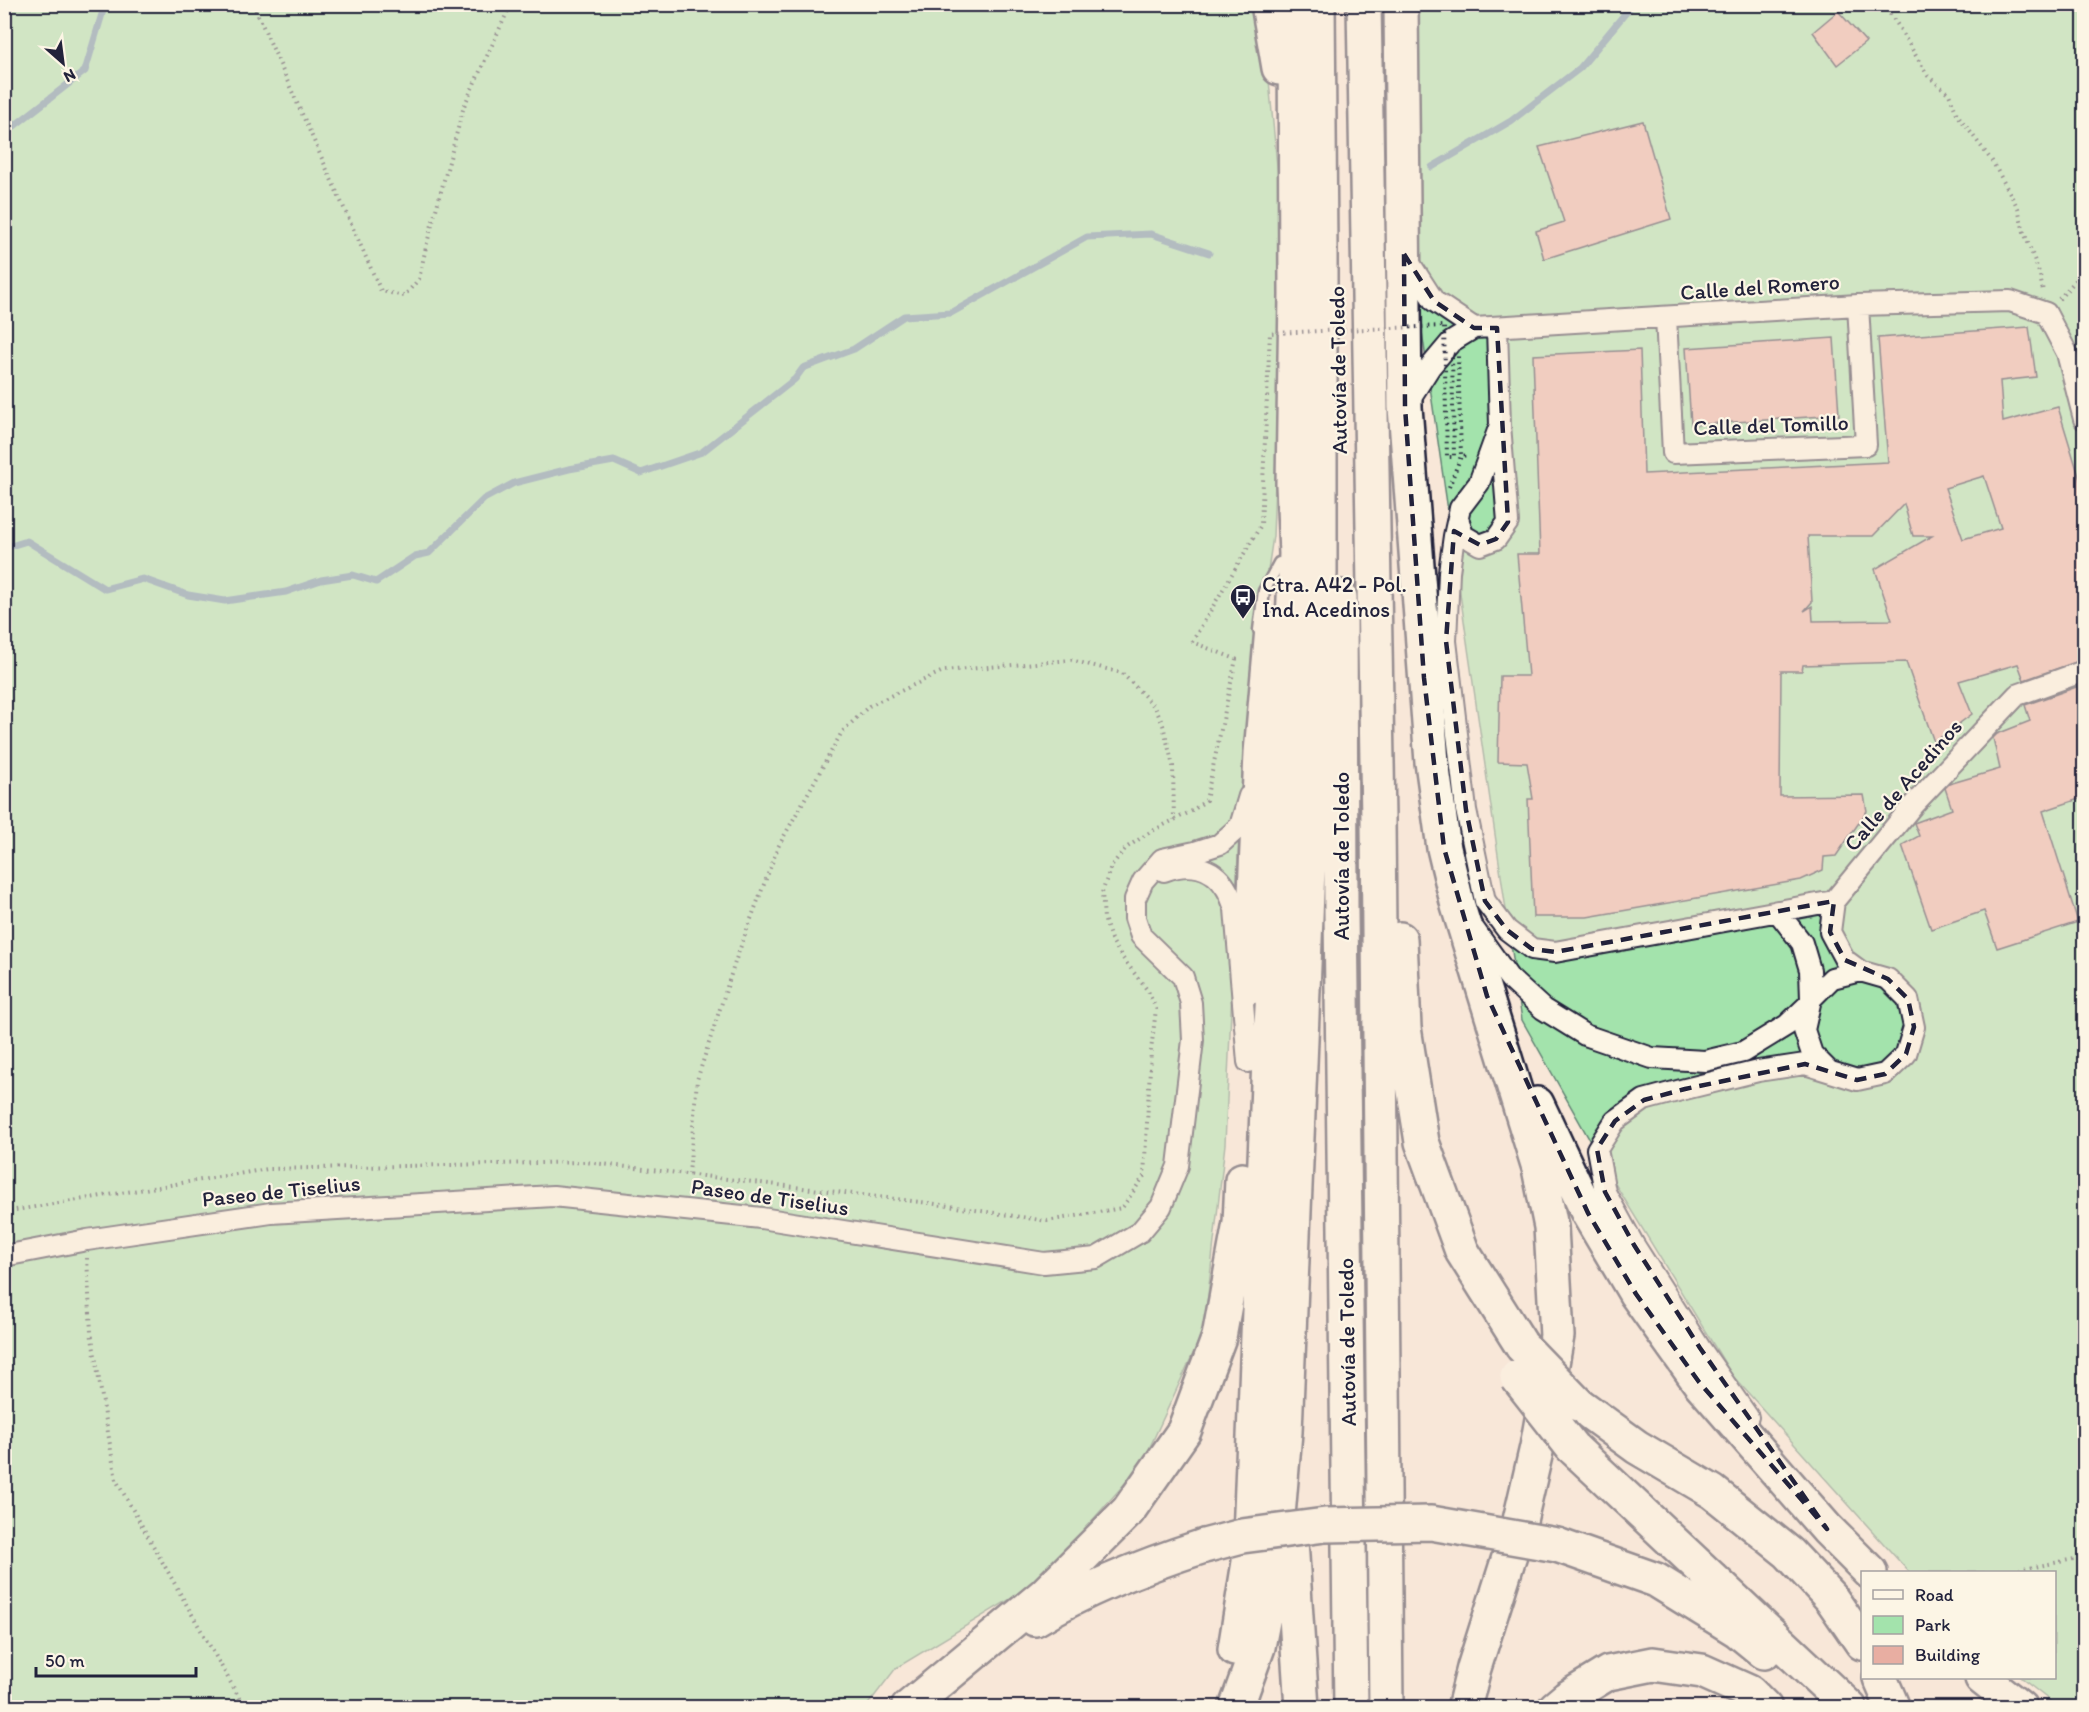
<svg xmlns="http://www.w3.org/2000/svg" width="2089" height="1712" viewBox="0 0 2089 1712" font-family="Itim,sans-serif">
	<rect width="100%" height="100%" fill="#f8e7d8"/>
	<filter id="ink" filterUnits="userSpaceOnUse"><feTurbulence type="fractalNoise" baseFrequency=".0167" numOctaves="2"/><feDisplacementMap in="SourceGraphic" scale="12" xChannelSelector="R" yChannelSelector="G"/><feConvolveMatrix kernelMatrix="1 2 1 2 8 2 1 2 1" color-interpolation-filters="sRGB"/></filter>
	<g filter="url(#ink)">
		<path fill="#a3e3ac" stroke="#628274" stroke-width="1.5" d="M5 5H1257L1267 59 1284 241 1273 536 1251 688 1252 721 1241 788 1225 1144 1204 1330 1142 1464 1037 1583 896 1668 866 1707 5 1708Z
			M1418 5H2084V1707H2058L2021 1678H2054V1572H1909L1732 1375 1609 1174 1522 1020 1417 297Z"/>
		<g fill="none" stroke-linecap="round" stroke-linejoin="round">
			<path stroke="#5f87a3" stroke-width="7" d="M4 134 85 71 105 4
				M1432 167 1511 121 1580 68 1633 4
				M4 548 27 541 105 589 143 579 188 595 225 601 286 592 321 580 353 575 376 582 415 556 429 553 484 499 514 483 569 469 614 461 641 473 702 452 795 379 803 368 854 349 904 316 951 313 1087 237 1151 234 1209 253"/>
		</g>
		<path fill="#e8aea2" stroke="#22223b" stroke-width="1.5" fill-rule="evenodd" d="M1838 11 1866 42 1837 65 1813 32Z
			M1643 121 1671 219 1544 259 1536 231 1564 222 1539 147Z
			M2029 327 2036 377 2000 381 2003 422 2058 407 2085 496V659L2024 680 2018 664 1959 681 1972 714 1934 742 1906 662 1803 665 1802 671H1781L1780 796 1864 795 1867 811 1836 856 1824 857 1823 870 1801 880 1587 917H1533L1528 799H1533L1527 763 1498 762 1500 676H1528L1517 554H1540L1533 355 1640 350 1644 474 1888 462 1878 338ZM1984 476 2001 528 1963 539 1945 488ZM1904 504 1913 536H1932L1875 569 1892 620 1813 621 1812 606 1804 611 1812 602 1808 536H1873Z
			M1834 338 1839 415 1691 425 1686 348Z
			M2085 684V797L2043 811 2078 922 1997 948 1984 911 1931 929 1902 845 1919 836 1914 823 1952 809 1945 788 1949 784 2000 769 1993 738 1997 734 2030 721 2025 705Z"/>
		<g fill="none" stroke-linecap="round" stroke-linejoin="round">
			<g stroke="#22223b" stroke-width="15">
				<path id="lane" d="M1259 630 1264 591 1279 563"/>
			</g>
			<g stroke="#22223b" stroke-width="24">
				<path id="street" d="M1407 259 1434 301 1474 328
					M1666 317 1673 453 1866 445 1858 305
					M1407 403 1430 367 1451 342 1474 328 1858 305 2010 301 2046 313 2067 353 2084 419
					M1500 425 1479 483 1460 508 1454 536 1449 572 1446 641 1466 810 1485 901 1507 930 1532 949 1555 952 1834 901
					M1458 518 1463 535 1480 545 1496 539 1508 522 1500 425 1497 328
					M1164 871C1188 862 1212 865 1226 888 1230 894 1233 903 1235 909L1248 1062
					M1777 911 1802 943 1810 970 1811 999
					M1474 929 1509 978 1543 1009 1585 1035 1652 1058 1705 1061 1743 1052 1787 1025 1808 1005
					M1860 971 1845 960 1830 932 1834 901 1913 805 2017 695 2084 671
					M4 1256 87 1240 271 1213 553 1196 761 1218 1044 1263 1096 1258 1140 1232 1161 1207 1178 1166 1193 1040 1191 1003 1183 977 1141 936 1135 918V899L1143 881 1162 859 1195 852 1220 844 1240 826 1249 796
					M1748 1417 1700 1348 1634 1245 1605 1192 1597 1149 1615 1121 1644 1100 1685 1089 1758 1071 1805 1064 1857 1080 1885 1074 1906 1054 1914 1027 1908 999 1888 979 1860 971 1832 978 1811 999 1804 1030 1812 1054 1829 1071"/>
			</g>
			<g stroke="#22223b" stroke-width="38">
				<path id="highway" d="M1268 4 1279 68
					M1364 4 1378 820 1386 1708
					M1401 4 1405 407 1432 762 1444 848 1458 906 1539 1168 1551 1227 1557 1336 1537 1447 1518 1529 1474 1668 1464 1708
					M1340 597 1341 912 1351 1708
					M1400 939 1404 1028 1422 1142 1462 1251 1522 1346
					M1251 987 1261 753 1272 629
					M1537 1104 1588 1213 1636 1294 1699 1382 1827 1529 1870 1572
					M1578 1404 1637 1447 1713 1492 1789 1553 1831 1598 1862 1643
					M1572 1447 1850 1708
					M1291 1541 1302 1708
					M1557 1545 1656 1580 1737 1630 1764 1652
					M1035 1619C1088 1587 1145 1565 1204 1546
					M1235 1649 1249 1562 1269 1059 1287 756 1296 554 1293 484 1296 295 1295 4
					M1880 1678 1893 1708
					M1982 1678 2020 1708
					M908 1708 1045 1594 1128 1511 1184 1431 1219 1337 1240 1223 1242 1180
					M1236 1708 1258 1647 1274 1564 1285 1432 1320 573V251L1318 4
					M1555 1708 1567 1698 1608 1673 1653 1664 1702 1671 1749 1692 1765 1708"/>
			</g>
			<path stroke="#22223b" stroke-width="4" stroke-dasharray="1.5 4.5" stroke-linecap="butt" d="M253 4 381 291 404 296 419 279 426 247 464 106 511 4
				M1883 4 1897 24 1928 76 1949 94 1957 114 1992 161 2018 208 2024 232 2040 275 2043 292
				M2059 299 2084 271
				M1449 487 1461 456 1468 455
				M689 1174 697 1080 736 959 778 847 842 732 869 706 943 671 1071 660 1122 673 1155 707 1163 725 1173 766 1174 820
				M4 1212 268 1169 585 1162 929 1203 1047 1221 1122 1208 1144 1176 1151 1051 1156 1009 1148 991 1122 957 1111 939 1104 918 1102 893 1111 866 1126 848 1150 832 1192 811 1206 800 1236 659 1192 642
				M87 1258 91 1332 116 1480 245 1708
				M2019 1570 2084 1557"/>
			<use href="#lane" stroke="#fcf5e5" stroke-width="10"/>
			<use href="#street" stroke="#fcf5e5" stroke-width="20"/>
			<use href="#highway" stroke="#fcf5e5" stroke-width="33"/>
			<g stroke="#22223b" stroke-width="38" stroke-linecap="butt">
				<path id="highway-bridge" d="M1522 1346 1578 1404
					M1517 1377 1572 1447
					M1204 1546 1242 1536 1325 1525 1431 1523 1557 1545"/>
			</g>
			<path stroke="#22223b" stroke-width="4" stroke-dasharray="1.5 4.5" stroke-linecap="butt" d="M1192 642 1261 525 1270 333 1444 326 1447 457H1454L1452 354 1458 356 1461 456"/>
			<use href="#highway-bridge" stroke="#fcf5e5" stroke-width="33"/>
		</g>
	</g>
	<path d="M0 0H2089V1712H0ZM1404 254 1434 301 1474 328H1497L1508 522 1496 539 1480 545 1454 531 1446 641 1466 810 1485 901 1507 930 1532 949 1555 952 1834 901 1830 932 1845 960 1888 979 1908 999 1914 1027 1906 1054 1885 1074 1857 1080 1805 1064 1685 1089 1644 1100 1615 1121 1597 1149 1605 1192 1634 1245 1700 1348 1827 1529 1699 1382 1636 1294 1588 1213 1487 996 1444 848 1424 678 1405 407Z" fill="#f8e7d8" fill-opacity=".55" fill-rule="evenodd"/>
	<path fill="none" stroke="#22223b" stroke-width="4.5" stroke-dasharray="12 8" stroke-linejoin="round" d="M1404 254 1434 301 1474 328H1497L1508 522 1496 539 1480 545 1454 531 1446 641 1466 810 1485 901 1507 930 1532 949 1555 952 1834 901 1830 932 1845 960 1888 979 1908 999 1914 1027 1906 1054 1885 1074 1857 1080 1805 1064 1685 1089 1644 1100 1615 1121 1597 1149 1605 1192 1634 1245 1700 1348 1827 1529 1699 1382 1636 1294 1588 1213 1487 996 1444 848 1424 678 1405 407Z"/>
	<defs>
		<g id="bus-pin" transform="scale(1.35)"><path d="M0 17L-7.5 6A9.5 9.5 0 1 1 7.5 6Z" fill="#22223b" stroke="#fcf5e5"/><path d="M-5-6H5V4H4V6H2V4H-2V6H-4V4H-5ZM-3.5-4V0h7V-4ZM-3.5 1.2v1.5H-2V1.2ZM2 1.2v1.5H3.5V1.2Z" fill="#fff"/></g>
	</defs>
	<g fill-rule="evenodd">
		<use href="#bus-pin" x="1243" y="597"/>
	</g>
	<g text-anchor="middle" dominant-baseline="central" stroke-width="4.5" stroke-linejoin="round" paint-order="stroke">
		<g font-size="22" fill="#22223b" stroke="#fcf5e5">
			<text transform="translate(1760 287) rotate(-4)">Calle del Romero</text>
			<text transform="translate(1338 370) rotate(-91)">Autovía de Toledo</text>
			<text transform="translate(1771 425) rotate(-2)">Calle del Tomillo</text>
			<text transform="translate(1903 785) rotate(-49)">Calle de Acedinos</text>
			<text transform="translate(1341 856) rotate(-90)">Autovía de Toledo</text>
			<text transform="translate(281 1191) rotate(-6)">Paseo de Tiselius</text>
			<text transform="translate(770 1197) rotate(8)">Paseo de Tiselius</text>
			<text transform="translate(1347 1342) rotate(-91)">Autovía de Toledo</text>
		</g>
		<g font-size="22" fill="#22223b" stroke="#fcf5e5" text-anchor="start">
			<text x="1262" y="584">Ctra. A42 - Pol.<tspan x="1262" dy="25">Ind. Acedinos</tspan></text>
		</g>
	</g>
	<rect width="2089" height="1712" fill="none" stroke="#fcf5e5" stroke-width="24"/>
	<rect x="12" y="12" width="2065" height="1688" fill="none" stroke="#22223b" stroke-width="2" filter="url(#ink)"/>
	<rect x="1861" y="1571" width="195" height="108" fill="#fcf5e5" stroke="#a5a1a1" stroke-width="1.5"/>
	<rect x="1873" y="1590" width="30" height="9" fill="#fcf5e5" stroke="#a5a1a1" stroke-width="1.5"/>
	<text x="1915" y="1601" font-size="18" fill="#22223b">Road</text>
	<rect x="1873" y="1616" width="30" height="18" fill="#a3e3ac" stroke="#a5a1a1" stroke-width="1.5"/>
	<text x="1915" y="1631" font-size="18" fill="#22223b">Park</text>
	<rect x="1873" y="1646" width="30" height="18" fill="#e8aea2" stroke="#a5a1a1" stroke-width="1.5"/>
	<text x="1915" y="1661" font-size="18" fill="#22223b">Building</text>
	<g transform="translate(63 63) rotate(152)" stroke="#fcf5e5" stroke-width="4.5" paint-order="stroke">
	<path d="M0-4.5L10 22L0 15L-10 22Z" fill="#22223b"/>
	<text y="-9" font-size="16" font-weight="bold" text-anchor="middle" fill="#22223b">N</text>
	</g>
	<path d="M36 1667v9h160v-9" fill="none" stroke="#22223b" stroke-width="3"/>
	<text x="45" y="1667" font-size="18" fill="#22223b" stroke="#fcf5e5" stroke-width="4.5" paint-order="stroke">50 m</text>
</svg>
